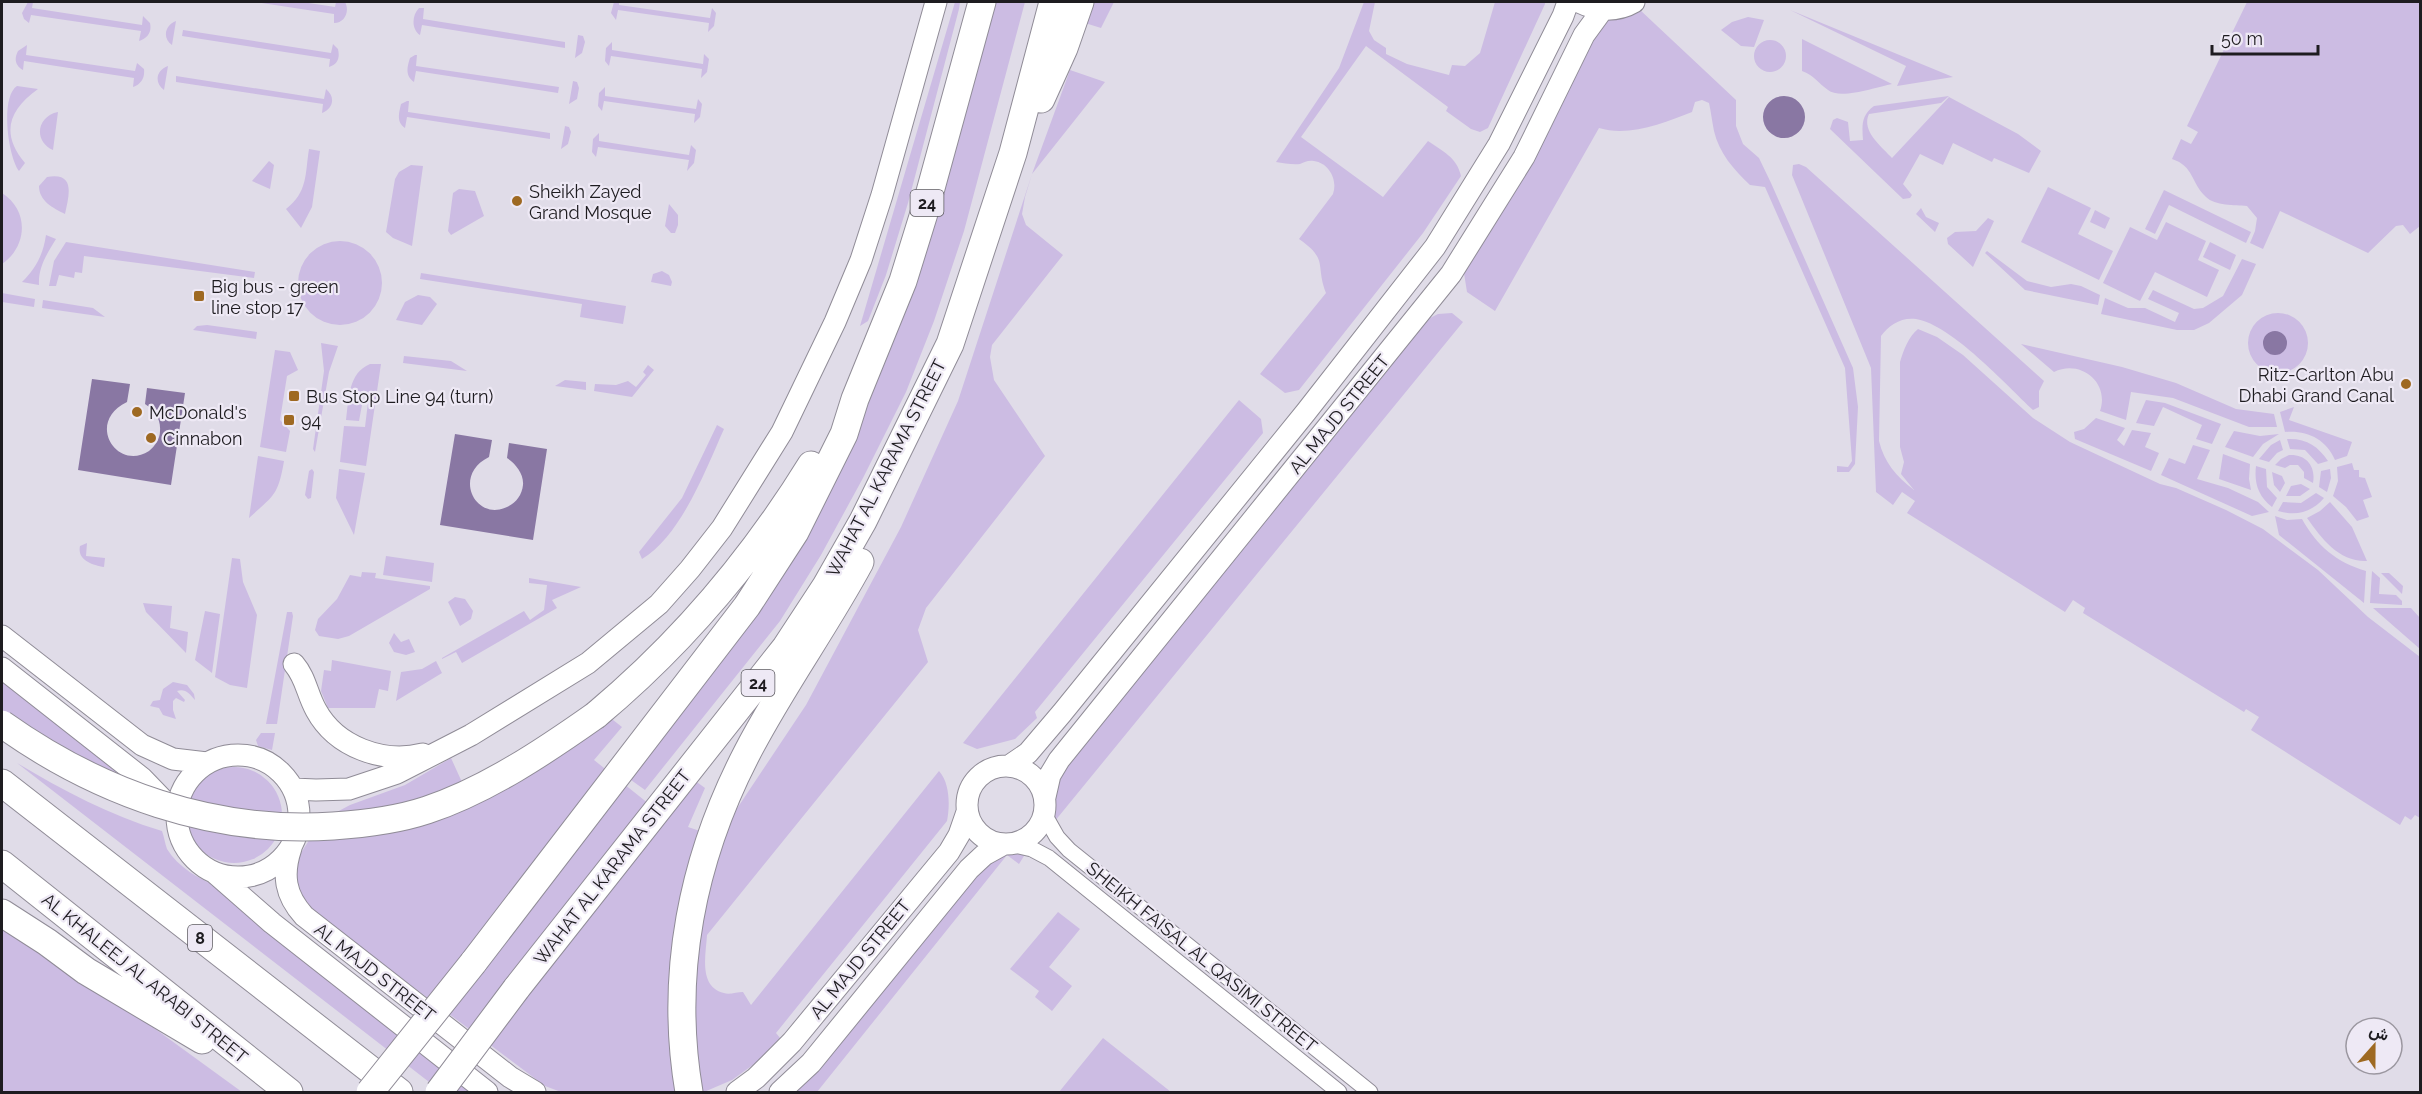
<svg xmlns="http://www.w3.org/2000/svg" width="2422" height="1094" viewBox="0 0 2422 1094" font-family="Raleway,Vazirmatn,sans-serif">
	<rect width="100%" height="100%" fill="#e0dce8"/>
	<path fill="#ccbce3" d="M28 2H33L32 8 142 25 143 16 150 23C152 32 148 38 139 41L141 31 31 15 29 23 24 19 22 13Z
		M255 2H302L335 7 336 2H345C350 11 345 23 334 23V14Z
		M614 2H619V5L710 18 712 8 716 13 714 26 708 32 709 23 618 10 616 20 611 13Z
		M955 2H960L959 9 908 203 886 275 868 321 860 326Z
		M992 2H1025L964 231 934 321 906 392 863 478 821 555 780 621 645 790 624 775 793 540Z
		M1093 2H1114L1101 28 1085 23Z
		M1364 2H1375L1369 31 1374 40 1386 48V54L1407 64 1449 75 1452 65 1465 66 1480 53 1495 2H1545V4L1488 128 1480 132 1471 129 1446 111 1448 107 1366 46 1301 137 1383 197 1428 141C1442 151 1457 157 1461 176L1423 233 1299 390 1285 393 1260 374 1326 293C1315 264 1329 260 1299 239L1333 194C1338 180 1329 163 1314 161 1308 160 1305 162 1300 164 1293 165 1283 163 1276 162L1339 68Z
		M2247 2H2420V226L2410 234 2403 225 2396 226 2368 253 2280 211 2263 249 2250 243 2255 231 2257 218 2247 206C2235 205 2215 206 2206 197 2191 183 2194 166 2172 159L2181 139 2191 144 2198 132 2187 126Z
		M419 8H424L423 19 565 42V48L422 25 420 35C411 29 412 15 419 8Z
		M1639 9 1736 100V126L1743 144 1759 158 1771 183 1853 368 1858 407 1855 464 1849 472H1837V466L1848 467 1852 461 1845 368 1765 187 1750 185C1734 170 1719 153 1714 131 1712 121 1711 112 1709 103L1702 100 1695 102 1692 112C1664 123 1629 137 1599 128L1495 311 1467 292 1463 267 1599 21Z
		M1790 10 1953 77 1897 86 1906 66Z
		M1748 17 1764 20 1754 47 1741 46 1721 30 1732 22Z
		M176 21 172 45C162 38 165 25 176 21Z
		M183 30 331 53 333 44 338 49C340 58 338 64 329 67L330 59 182 36Z
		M578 35 583 36 585 42 582 53 575 58Z
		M1802 39 1892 84C1877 87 1840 100 1828 90 1818 83 1814 75 1802 71Z
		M1754 56a16 16 0 1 1 32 0a16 16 0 1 1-32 0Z
		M612 42V50L703 64 704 54 709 59 707 72 701 78 702 69 611 56 609 66 605 61 606 48Z
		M27 45 26 55 135 71 137 63 144 69C145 78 141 84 133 87L134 78 24 61 23 70C15 65 14 59 18 51Z
		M415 55H417L416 66 559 87 558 93 416 71 414 82C405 76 407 67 410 58Z
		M168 66 164 90C154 83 156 70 168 66Z
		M1070 70 1105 82 1032 174 1025 197 1022 214 1026 225 1063 255 992 345 990 357 994 380 1045 456 926 608 918 630 928 662 707 935C706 954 698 987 724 993 729 995 737 992 743 992L751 1005 939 771C950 783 950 806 947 821L776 1033 780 1038 757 1062 732 1080 704 1092H561L545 1086 316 914 298 894 292 875 299 856 322 820 350 805 405 785 451 758 471 802 608 716 622 727 594 760 664 816 694 780 705 788 688 827 718 837 806 705 901 527 958 401 1032 174Z
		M176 76 324 99 326 89C336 97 333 109 322 113L323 104 176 82Z
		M573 81 577 82 579 88 577 99 569 104Z
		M17 86 38 89C9 110 0 133 25 163L19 171C8 157 0 97 17 86Z
		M605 87V96L696 109 698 99 702 104 700 117 694 123 695 114 604 101 602 111 598 106 599 93Z
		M1949 96 1941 103 1869 114C1861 131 1881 146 1892 158L1949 97 2018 134 2041 151 2029 173 1994 158 1992 162 1953 143 1943 165 1920 154 1903 184 1912 195 1910 198 1903 199 1830 129 1833 120 1837 118 1848 122 1850 141 1863 140C1862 126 1861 115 1874 106Z
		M407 101H409L408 112 550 133V139L407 117 405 128C396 122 399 113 401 104Z
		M58 112 53 150C33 141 37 116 58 112Z
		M565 126 569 127 571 132 568 144 561 149Z
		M599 133V141L689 155 691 145 696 150 694 163 687 171 689 160 598 147 596 157 592 152 593 139Z
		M309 149 320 151 312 207 301 228 286 209C308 192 305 174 309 149Z
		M269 161 274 165 270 189 252 181Z
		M1799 164 1806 167 2044 381 2039 391V407L2033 410C2006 385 1952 325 1916 319 1901 317 1889 325 1881 336L1879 441C1884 462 1896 476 1914 490L1901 474 1904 462 1900 447V362C1903 351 1909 336 1918 329L1937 337 1963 355 2033 418 2070 442 2160 484 2176 488 2226 510 2263 529 2318 570 2368 617 2420 657V818L2415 815 2411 820 2405 816 2400 825 2251 730 2259 717 2246 709 2244 712 2083 613 2085 608 2073 600 2065 612 1907 513 1915 501 1902 492 1893 505 1876 492 1871 368 1792 175 1793 165Z
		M411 165 423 166 412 246 393 238 386 232 395 179 399 172Z
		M47 177C76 172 69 195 65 214 53 208 39 201 39 186Z
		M2048 187 2091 208 2078 234 2113 251 2099 280 2021 242Z
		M459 189 475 191 484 216 451 235 448 231 453 193Z
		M2164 190 2251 232 2246 243 2169 205 2155 234 2145 229Z
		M2 193C30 211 27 247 2 264Z
		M669 204 678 215V225L675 233H671L665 226Z
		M1921 208 1926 217 1939 223 1935 232 1916 214Z
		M2095 210 2110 218 2105 229 2090 222Z
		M1988 218 1994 221 1973 267 1948 244 1947 238 1955 232 1976 231Z
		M2166 222 2206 241 2198 260 2219 270 2207 297 2155 272 2140 301 2103 283 2130 227 2157 240Z
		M46 235 56 239C47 254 38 267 39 285L22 282C36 268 43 255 46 235Z
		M298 283a42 42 0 1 1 84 0a42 42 0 1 1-84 0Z
		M66 242 255 272 254 278 84 256 82 273 75 272 74 278 59 275 56 286H49L54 261Z
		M2210 242 2236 255 2230 270 2203 257Z
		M1987 251 2027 281 2051 287 2071 284 2081 286 2100 295 2098 305 2025 290 1985 253Z
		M2242 259 2256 264 2242 295 2209 323 2194 330H2177L2101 314 2105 298 2128 308H2145L2175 322 2179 313 2148 299 2153 290 2194 309 2203 308 2223 296Z
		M662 271 669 275 672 282 671 286 651 282 653 274Z
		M421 273 626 306 623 324 580 317 582 304 420 279Z
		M2 293 35 299 34 307 2 302Z
		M418 295 430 297 437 304 422 325 396 320 405 302Z
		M43 300 93 308 105 317 42 308Z
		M1452 313 1463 322 1050 827C1038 817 1037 810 1040 795L1420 323 1438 314Z
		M2248 343a30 30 0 1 1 60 0a30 30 0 1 1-60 0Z
		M207 325 257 332 256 339 193 330 197 326Z
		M321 343 338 346 329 372 315 452 313 449 324 371Z
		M2021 344 2122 367 2176 383 2236 409 2274 414 2277 427H2249L2173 398 2131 392 2126 420 2100 411C2110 382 2080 359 2054 372Z
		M275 350 290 352 298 370 287 376 280 420 290 431 286 452 260 447Z
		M404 356 451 361 467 371 403 363Z
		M370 364H381L366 466 340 462 344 426 365 427 369 394H364L359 421 346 420C349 399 348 373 370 364Z
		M648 365 654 370 632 397 594 391 595 384 616 385 628 381 636 387 646 375 643 372Z
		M565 380 586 382V390L555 386Z
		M1239 400 1261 419 1263 433 1035 712 1037 718 1015 739 977 749 963 743Z
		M2146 400 2165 403 2221 424 2212 444 2196 439 2202 425 2163 407 2154 426 2136 423Z
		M2294 407 2289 420 2352 442 2347 456 2335 460C2326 439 2307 430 2285 432L2280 412Z
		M2096 418 2125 428 2117 440 2124 446 2132 430 2151 433 2145 447 2159 453 2151 471 2075 439 2074 432 2084 429Z
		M717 425 724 429C706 469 681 536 642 559L639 552 682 498Z
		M2234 431 2260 436 2279 434 2263 444 2253 457 2225 447Z
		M2287 439C2306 438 2318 446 2328 461L2318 464 2305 450 2290 449Z
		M2280 440 2283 450 2277 453 2269 462 2259 459 2271 445Z
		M2193 445 2210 450 2197 479 2228 488 2258 502 2269 512 2252 516 2161 475 2169 458 2185 464Z
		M2223 454 2250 464 2249 479 2251 490 2219 479Z
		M2289 455C2307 454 2316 467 2313 483L2304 478V472L2298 465H2290L2285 468 2275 465 2281 459Z
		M258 456 284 461C278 496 274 495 249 518Z
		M2352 463 2354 470H2359V477L2365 478 2372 497 2363 500 2369 517 2357 521 2346 507 2333 496 2338 481 2337 467Z
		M2256 466 2266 469 2267 487 2277 498 2272 507C2258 496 2254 483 2256 466Z
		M312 469 314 472 311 498 308 499 305 495 309 471Z
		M339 469 365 473 354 535 336 498Z
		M2330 469 2331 478 2327 492 2319 487 2321 471Z
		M2272 472 2282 476 2285 483 2280 492 2274 485Z
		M2301 484 2310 489 2300 496H2286L2291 486Z
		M2316 493 2324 498C2311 513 2296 516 2278 511L2283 502 2301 503Z
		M2330 502 2352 527 2367 561C2339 562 2322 539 2307 518L2320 511Z
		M2275 516 2287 520 2302 519C2317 546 2336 562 2366 571L2364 603 2279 535Z
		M87 543 86 556 105 558 104 567C92 565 77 560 80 546Z
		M386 556 434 563 432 582 383 575Z
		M232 558 240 559 243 582 257 615 247 688 230 685 215 677Z
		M2372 571 2380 578 2379 594 2396 595 2402 601V605L2370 603Z
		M362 572 376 573 375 578 430 586V589L349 636 338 639 319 636 315 630 318 619 337 599 350 575 361 577Z
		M2381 573H2389L2403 586 2402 594Z
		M529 578 581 587 552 600 557 608 462 663 456 652 442 659V658L524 611 530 620 544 610 547 585 529 583Z
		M455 597 465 599 473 611 471 619 460 626 448 602Z
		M143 603 172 606 170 628 188 632 186 653 146 612Z
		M2373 608H2411L2420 618V649Z
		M205 611 220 614 212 673 195 660Z
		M287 612H292L293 616 277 724H266Z
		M394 633 401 642 409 639 415 652 406 655 394 652 389 643Z
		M332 660 391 671 388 691 379 689 375 708H328L321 691 324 670 331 671Z
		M436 661 442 673 396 701 401 672 422 669Z
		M2 679 118 768 138 789 81 765 2 711Z
		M173 682 187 685 194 694 195 700C190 694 185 688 177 691L185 700 184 702 176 698 173 701V710L176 719 163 715 159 708 150 706 153 701 160 700 163 689Z
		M261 733H275L272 750 258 746 256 740Z
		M17 763C64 791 109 815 162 831 164 836 165 844 167 849 178 867 199 879 217 886L476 1092H442Z
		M186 815a48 48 0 1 1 96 0a48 48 0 1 1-96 0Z
		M1009 848 1022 850 1024 856 1019 864 1007 855 817 1092H791L977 867Z
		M1058 912 1080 929 1049 967 1072 986 1052 1011 1035 997 1039 991 1010 969Z
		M2 928 143 1020 242 1092H2Z
		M1103 1038 1171 1092H1059Z"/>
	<path fill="#8977a3" d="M1763 117a21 21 0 1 1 42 0a21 21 0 1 1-42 0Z
		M2263 343a12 12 0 1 1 24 0a12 12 0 1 1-24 0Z
		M92 379 130 384 127 402C85 422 117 472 149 451 155 446 160 439 160 431 161 418 154 410 145 404L147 388 185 393 171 485 78 470Z
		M455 434 492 440 489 457C452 475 475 522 507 507 516 503 522 495 523 485 524 474 516 464 507 458L509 443 547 449 533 540 440 525Z"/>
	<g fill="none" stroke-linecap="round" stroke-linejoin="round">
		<g stroke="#908c97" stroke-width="17">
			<path id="street" d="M1044 814 1057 837 1069 850 1370 1092
				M1011 844 1032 849 1049 858 1339 1092"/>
		</g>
		<g stroke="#908c97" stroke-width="23">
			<path id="secondary" d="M1579 2C1597 11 1617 12 1634 2
				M2 636 142 745 173 759 207 763
				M294 664C306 678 307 694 316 710 336 747 383 764 423 754
				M2 668 142 778 170 807
				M177 816a61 61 0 1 1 122 0a61 61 0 1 1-122 0Z
				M967 805a39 39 0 1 1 78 0a39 39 0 1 1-78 0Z
				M1009 766 1028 753 1062 713 1306 412 1435 247 1499 144 1563 16 1568 2
				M293 789 316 790 349 789 397 773 471 735 588 663 659 604 690 569 722 528 782 432 835 322 861 260 882 195 936 2
				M1045 797 1050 775 1059 760 1451 274 1524 157 1584 35 1603 9
				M291 848C282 875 285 895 304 916L510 1077 535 1092
				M215 873 272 923 487 1092
				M737 1092 756 1078 792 1042 949 852 959 835 967 812
				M780 1092 811 1063 969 869 984 855 1004 844"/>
		</g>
		<g stroke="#908c97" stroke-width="29">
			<path id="highway" d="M1041 99 1064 48 1080 2
				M596 715C681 644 753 559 811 465
				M2 783 399 1092
				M2 864 289 1092
				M2 913 47 942 86 971 202 1040
				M473 963 747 606 795 532 844 434 855 399 903 281 925 210 982 2
				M516 989 786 647 826 586 863 521 950 344 1013 153 1053 2
				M689 1092C669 975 692 859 747 753 781 687 825 627 860 562"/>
		</g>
		<use href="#street" stroke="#fff" stroke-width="15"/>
		<use href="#secondary" stroke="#fff" stroke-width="21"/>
		<use href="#highway" stroke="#fff" stroke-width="27"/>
		<g stroke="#908c97" stroke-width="29" stroke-linecap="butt">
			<path id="highway-bridge" d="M2 724C99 793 213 834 333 826 364 824 397 820 427 810 487 790 545 751 596 715
				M370 1092 473 963
				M439 1092 516 989"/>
		</g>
		<use href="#highway-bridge" stroke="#fff" stroke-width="27"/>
	</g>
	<g fill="#9e6922" stroke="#eee9f5" stroke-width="2">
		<circle cx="517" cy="201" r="6"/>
		<rect x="193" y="290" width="12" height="12" rx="3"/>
		<circle cx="2406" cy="384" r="6"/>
		<rect x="288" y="390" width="12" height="12" rx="3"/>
		<circle cx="137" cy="412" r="6"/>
		<rect x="283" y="414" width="12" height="12" rx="3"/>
		<circle cx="151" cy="438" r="6"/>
	</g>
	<g text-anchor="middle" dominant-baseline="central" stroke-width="4.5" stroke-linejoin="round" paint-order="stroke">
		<g fill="#eee9f5" stroke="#5c5a60" stroke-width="1.5">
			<rect x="910.5" y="190" width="33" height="26" rx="4.5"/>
			<rect x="741.5" y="670" width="33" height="26" rx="4.5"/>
			<rect x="188" y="925" width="24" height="26" rx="4.5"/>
		</g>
		<g font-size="16" font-weight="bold" fill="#1e1c20">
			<text x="927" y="203">24</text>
			<text x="758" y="683">24</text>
			<text x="200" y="938">8</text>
		</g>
		<g font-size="18" fill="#1e1c20" stroke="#eee9f5" text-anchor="start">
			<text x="529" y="191">Sheikh Zayed<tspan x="529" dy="21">Grand Mosque</tspan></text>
			<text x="211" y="286">Big bus - green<tspan x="211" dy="21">line stop 17</tspan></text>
			<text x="2394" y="374" text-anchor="end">Ritz-Carlton Abu<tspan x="2394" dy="21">Dhabi Grand Canal</tspan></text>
			<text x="306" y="396">Bus Stop Line 94 (turn)</text>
			<text x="149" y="412">McDonald's</text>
			<text x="301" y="420">94</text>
			<text x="163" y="438">Cinnabon</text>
		</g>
		<g font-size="18" fill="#1e1c20" stroke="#eee9f5">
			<text transform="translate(1339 414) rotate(-51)">AL MAJD STREET</text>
			<text transform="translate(886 468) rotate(-63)">WAHAT AL KARAMA STREET</text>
			<text transform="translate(612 867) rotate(-52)">WAHAT AL KARAMA STREET</text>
			<text transform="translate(1202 957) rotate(39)">SHEIKH FAISAL AL QASIMI STREET</text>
			<text transform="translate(860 959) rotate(-51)">AL MAJD STREET</text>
			<text transform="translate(375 972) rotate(38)">AL MAJD STREET</text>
			<text transform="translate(145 978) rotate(39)">AL KHALEEJ AL ARABI STREET</text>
		</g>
	</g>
	<rect width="2422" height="1094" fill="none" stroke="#1e1c20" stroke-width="6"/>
	<g transform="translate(2374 1046) rotate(21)"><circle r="28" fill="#eee9f5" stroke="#9b97a0" stroke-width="1.5"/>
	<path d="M0-4.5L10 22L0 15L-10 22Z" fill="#9e6922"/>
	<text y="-9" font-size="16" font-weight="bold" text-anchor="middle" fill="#1e1c20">ش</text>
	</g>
	<path d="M2212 45v9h106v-9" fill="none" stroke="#1e1c20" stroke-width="3"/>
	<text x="2221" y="45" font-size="18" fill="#1e1c20" stroke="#eee9f5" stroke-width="4.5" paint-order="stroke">50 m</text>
</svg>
